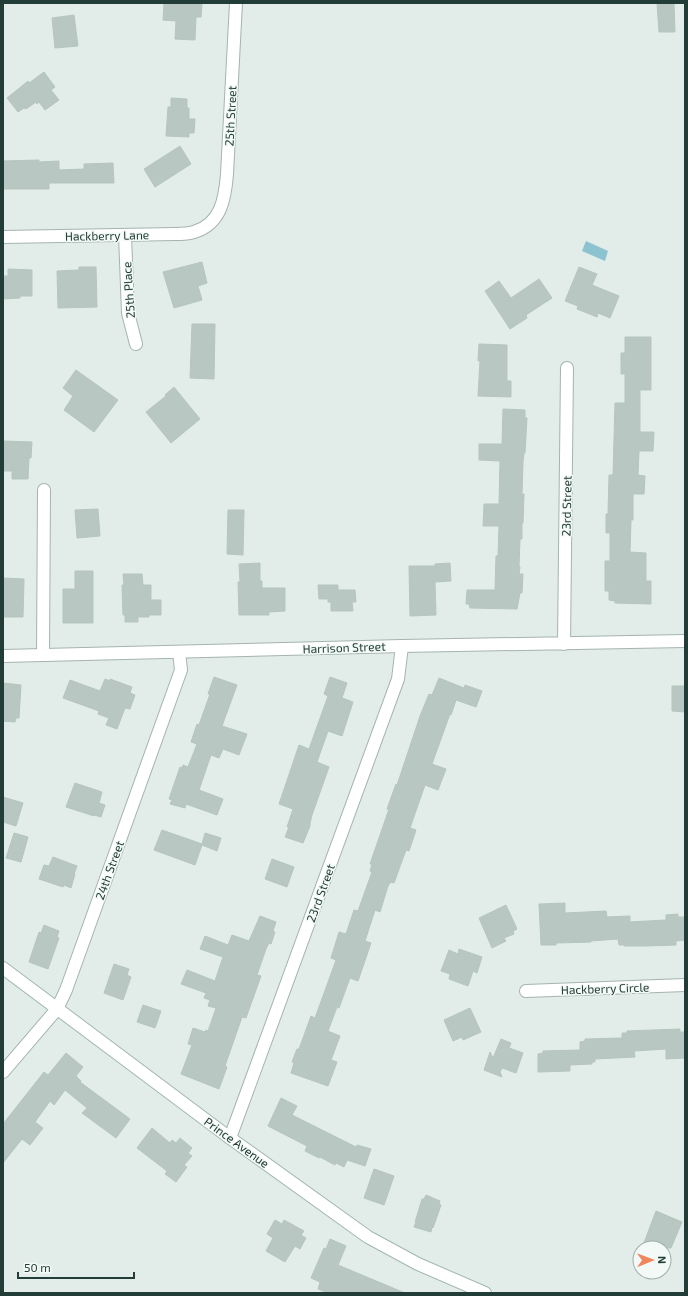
<svg xmlns="http://www.w3.org/2000/svg" width="688" height="1296" viewBox="0 0 688 1296" font-family="'Exo 2',sans-serif">
	<rect width="100%" height="100%" fill="#e2ece8"/>
	<path fill="#8bc3d1" d="M586 241 608 251 605 261 582 251Z"/>
	<path fill="#b8c7c1" stroke="#b5c6bf" d="M164 3H202L201 17H196L195 40 175 39 176 21 163 20Z
		M657 3H674L675 32H659Z
		M74 15 78 46 55 48 52 18Z
		M44 72 55 87 51 90 59 100 45 110 39 102 37 104 36 102 26 109 24 108 18 112 7 98 28 81 29 83Z
		M171 98 187 99V108H189V119H195L194 133H189V137L166 136 168 107H171Z
		M180 146 191 164 155 187 144 169Z
		M39 160V162L59 161V170L84 169V164L113 163 114 183H49V189H3V161Z
		M202 262 207 283 198 286 202 300 174 308 163 272Z
		M79 267H96L97 307 58 308 57 271 79 270Z
		M579 267 597 274 592 285 619 296 610 318 598 313 597 317 577 309 578 306 565 301Z
		M8 269 32 270V296H20V298L3 299V276H8Z
		M539 279 552 298 526 315 527 318 510 329 485 291 499 281 511 298Z
		M192 324H215L214 379 190 378Z
		M625 337H651V390H640V432H654L653 451H639L638 475 645 476 644 494H633V520H631L630 552 646 553V581H651V604L615 603V601L609 600V591H605V561H610V533H606V514H608L609 475H613L615 403H625V374H621V353H625Z
		M479 344 507 345V381H511V397L478 396 480 361H478Z
		M76 370 118 400 94 432 64 410 73 396 63 388Z
		M174 387 200 419 171 443 146 412 166 396 165 395Z
		M503 409 525 410V418H527L525 453H524L523 462 522 494H524L523 523H522V539H520L519 566 520 567 519 574H523L522 593H520L517 609 470 608 469 604H466L467 590H495L496 556H498L499 526H483L484 504H499L500 461 479 460V444H502Z
		M3 441 32 442 31 458H29L28 479H12V471H3Z
		M98 509 100 536 77 538 75 510Z
		M228 510H244L243 555 227 554Z
		M260 563V581H262V588H285V611L269 612V615H239L238 582H240L239 564Z
		M450 563 451 581 435 582 436 615 410 616 409 566H435V564Z
		M75 571H93V623H63V589H75Z
		M123 574H142L143 585H151V600H161V615H149V617H138V622H125V615H123L122 585H124Z
		M3 578 24 579 23 617H3Z
		M318 585H338V590H355L356 602H352L353 611H331V602H328V599H319Z
		M214 677 237 685 222 726 247 734 239 755 223 749 219 758 211 755 199 790 223 799 217 815 186 804 185 808 170 804 172 800 169 799 180 767 182 768 183 765 188 767 197 744 191 742 197 724 199 725 210 694H208Z
		M330 677 347 683 342 698 353 702 342 736 328 731 317 762 329 767 312 815 310 823V826L303 843 285 837 289 827H287L293 809 279 804 299 745 309 749 328 696 324 694Z
		M439 678 464 688 465 685 482 691 476 707 456 700 451 715 450 714 432 764 446 769 438 790 425 785 410 828 416 830 409 851 406 850 394 883 391 882 388 886 380 912 375 910 365 941 371 943 358 981 350 978 339 1008 337 1007 328 1031 340 1036 331 1060 337 1062 328 1086 291 1073 294 1063 292 1062 297 1049H299L311 1016 315 1018 336 960 331 958 339 932 346 934 354 910 358 911 372 872 370 871 372 864H370L389 809H387L396 784 397 785 420 716 429 694 432 695Z
		M105 679 110 681V679L132 687 130 693 135 695 130 709 125 708 117 729 106 725 109 718 98 714 99 711 63 698 70 680 100 691Z
		M3 683 21 685 19 718H16L15 722 3 721Z
		M672 686H685V712L672 711Z
		M75 783 102 792 99 803 105 805 101 817 94 815V816L66 807Z
		M3 797 23 803 16 826 3 822Z
		M162 830 202 844 205 833 221 838 217 851 202 845 195 865 154 850Z
		M14 833 28 837 21 862 6 858Z
		M53 857 77 866 74 874H75L71 888 64 885 63 887 39 879 44 865 49 866Z
		M272 859 294 867 287 887 265 879Z
		M565 903V913L606 911 607 917 630 916V922L666 920V915L678 914V917H685V940L676 941V945L645 946H624V945H619L618 939 591 941V942L556 943V945H541L539 904Z
		M506 905 517 929 513 931 514 934 504 938 506 941 492 948 479 918Z
		M260 916 276 922 273 931 275 932 271 944 269 943 266 949 257 975 261 976 246 1018 242 1017 225 1066 227 1067 219 1089 181 1074 192 1045 188 1044 193 1028 205 1032 206 1030 208 1031 216 1008 208 1006 210 1000 204 998 206 993 181 984 187 970 215 981 223 957 200 949 205 936 228 945 232 935 249 941Z
		M44 925 59 931 57 937 59 938 48 969 29 962 39 932 41 933Z
		M459 949 482 957 477 973 473 971 468 986 449 979 450 974 441 971 449 950 458 954Z
		M114 964 129 969 127 975 131 977 123 1000 104 993Z
		M143 1005 161 1011 155 1028 137 1022Z
		M470 1008 481 1032 463 1040 462 1037 453 1041 444 1020Z
		M680 1029V1032H685V1058L666 1059V1049L634 1051 635 1057 595 1059V1062H592V1064L570 1065V1071L538 1072V1054L543 1053V1051L580 1050V1042L585 1041V1039L622 1038V1033H627V1031Z
		M501 1039 511 1043 509 1048 523 1053 516 1073 502 1068 500 1072 502 1077 484 1070 490 1052 493 1058Z
		M66 1053 83 1067 76 1076 81 1081 80 1082 130 1119 116 1138 82 1113 87 1108 65 1090 54 1105 50 1101 35 1122 43 1128 30 1145 22 1139 3 1163V1124L44 1072 48 1075Z
		M281 1098 297 1106 292 1115 356 1147 357 1145 371 1149 365 1166 347 1160 344 1167 336 1163 335 1165 320 1157 319 1158 305 1151 307 1146 268 1126Z
		M152 1128 170 1143 172 1140 176 1143 180 1138 192 1148 188 1153 192 1156 184 1165 187 1167 176 1182 165 1174 167 1171 137 1148Z
		M374 1169 394 1176 384 1205 364 1198Z
		M426 1195 440 1201 439 1204 441 1205 433 1228 432 1227 431 1232 414 1227 416 1222H415L422 1199H424Z
		M656 1211 682 1222 671 1248H642Z
		M275 1220 282 1224 284 1220 304 1231 301 1235 306 1238 300 1249 295 1246 285 1262 266 1251 273 1238 267 1234Z
		M330 1239 346 1246 338 1265 405 1293H328L318 1289 320 1282 311 1278 324 1248 326 1249Z"/>
	<g fill="none" stroke-linecap="round" stroke-linejoin="round">
		<g stroke="#a5b4af" stroke-width="14">
			<path id="street" d="M125 235 128 313 136 344
				M3 237 175 234C181 234 188 234 194 232 221 224 225 199 227 174L236 3
				M564 644 567 368
				M43 655 44 490
				M3 656 402 646 685 641
				M526 991 685 985
				M3 1072 57 1009 66 990 181 670 179 652
				M230 1138 398 679 402 646"/>
		</g>
		<g stroke="#a1b8b0" stroke-width="14">
			<path id="secondary" d="M3 968 230 1138 368 1237 418 1264 485 1293"/>
		</g>
		<use href="#street" stroke="#fff" stroke-width="12"/>
		<use href="#secondary" stroke="#fff" stroke-width="12"/>
	</g>
	<g text-anchor="middle" dominant-baseline="central" stroke-width="3" stroke-linejoin="round" paint-order="stroke">
		<g font-size="12" fill="#223d37" stroke="#f3f9f6">
			<text transform="translate(230 116) rotate(-87)">25th Street</text>
			<text transform="translate(107 235) rotate(-1)">Hackberry Lane</text>
			<text transform="translate(128 290) rotate(-94)">25th Place</text>
			<text transform="translate(566 506) rotate(-89)">23rd Street</text>
			<text transform="translate(344 647) rotate(-2)">Harrison Street</text>
			<text transform="translate(109 870) rotate(-70)">24th Street</text>
			<text transform="translate(320 893) rotate(-70)">23rd Street</text>
			<text transform="translate(605 988) rotate(-2)">Hackberry Circle</text>
			<text transform="translate(237 1142) rotate(36)">Prince Avenue</text>
		</g>
	</g>
	<rect width="688" height="1296" fill="none" stroke="#223d37" stroke-width="8"/>
	<g transform="translate(652 1260) rotate(89)"><circle r="19" fill="#f3f9f6" stroke="#9faeaa"/>
	<path d="M0-3L7 15L0 10L-7 15Z" fill="#f0865c"/>
	<text y="-6" font-size="11" font-weight="bold" text-anchor="middle" fill="#223d37">N</text>
	</g>
	<path d="M18 1272v6h116v-6" fill="none" stroke="#223d37" stroke-width="2"/>
	<text x="24" y="1272" font-size="12" fill="#223d37" stroke="#f3f9f6" stroke-width="3" paint-order="stroke">50 m</text>
</svg>
